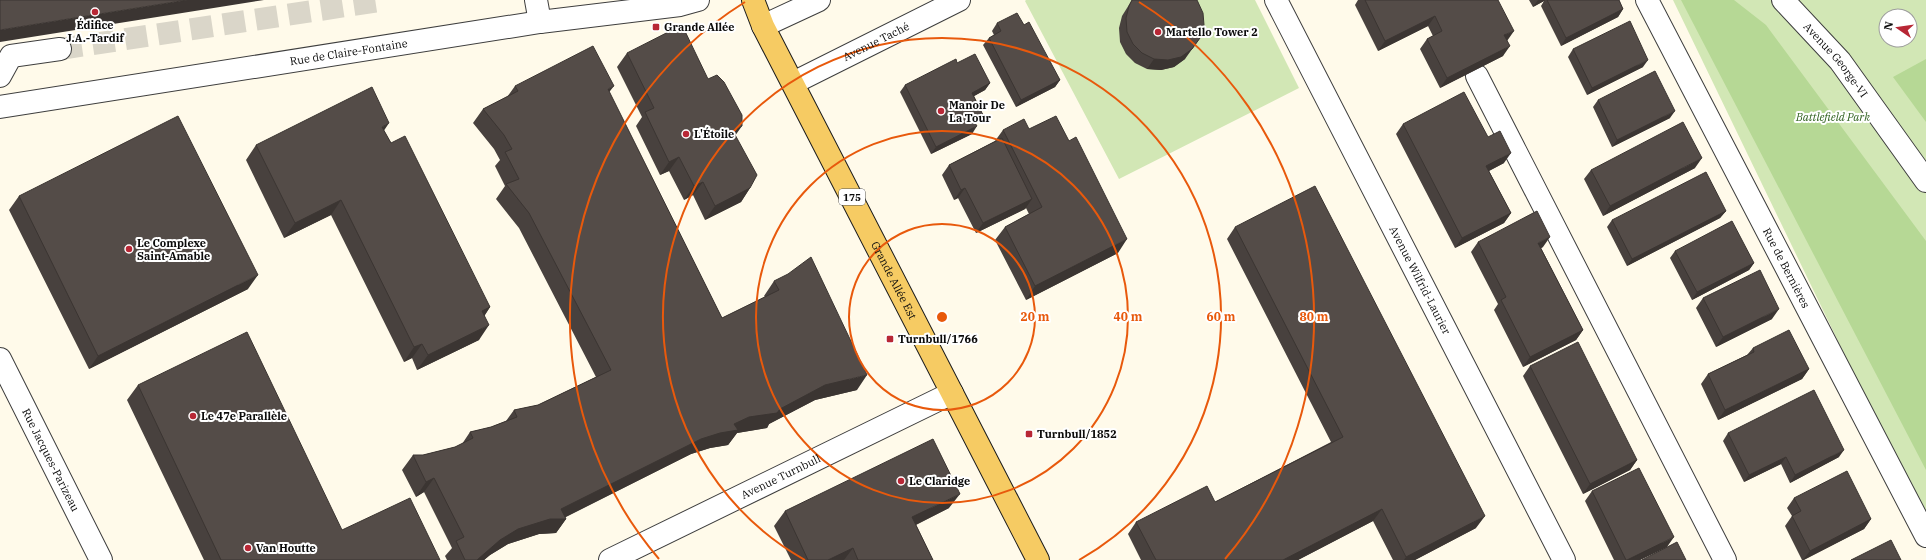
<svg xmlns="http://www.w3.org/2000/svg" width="1926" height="560" viewBox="0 0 1926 560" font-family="'IBM Plex Serif',serif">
	<rect width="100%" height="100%" fill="#fffaea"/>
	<path fill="#d2e7b5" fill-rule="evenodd" d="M1026 0H1255L1299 88 1119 179 1025 1Z
		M1673 0H1926V523ZM1886 16H1910V40H1886Z"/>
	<path fill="#b6d895" d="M1681 0H1734L1766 25 1926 241V470Z
		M1926 59V122L1893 77Z"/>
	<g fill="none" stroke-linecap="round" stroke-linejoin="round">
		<path stroke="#dad6c9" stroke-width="22" stroke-dasharray="22 11" stroke-linecap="butt" d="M60 49 386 0"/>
		<g stroke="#3e3e3e" stroke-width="24">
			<g id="minor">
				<path d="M536 0 540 22"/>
				<path id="s1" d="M1276 0 1564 560"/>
				<path id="s2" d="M1647 0 1926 536"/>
				<path id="s3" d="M1783 0 1840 61 1926 181"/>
				<path d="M763 26 819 0"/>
				<path d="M0 76 11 56 60 49"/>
				<path d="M1477 76 1725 560"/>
				<path id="s4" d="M793 83 959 0"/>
				<path id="s5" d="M0 107 540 22 680 5 698 0"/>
				<path id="s6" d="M0 359 101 560"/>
				<path id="s7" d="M610 560 952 393"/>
			</g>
		</g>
		<g stroke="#1c1c1c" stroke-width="24">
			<g id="major">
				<path id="s8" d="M753 0 763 26 1038 560"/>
			</g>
		</g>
		<use href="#minor" stroke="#fff" stroke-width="22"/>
		<use href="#major" stroke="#f6cb63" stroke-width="22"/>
	</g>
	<path fill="#48413e" d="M1132 0H1197L1185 59 1174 67 1161 70 1147 69 1135 63 1126 54 1120 42 1119 28 1122 16Z
		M1358 0H1498L1507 41 1503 56 1440 88 1420 49 1427 39 1433 36 1428 26 1378 51 1355 5Z
		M1529 0H1619L1623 9 1618 17 1561 46 1541 6 1544 1 1533 7Z
		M997 23 1024 25 1060 80 1055 87 1016 107 983 45 989 38 994 35 992 31Z
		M1573 49 1643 67 1587 95 1568 57Z
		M627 53 735 135 750 188 741 202 705 220 693 195 684 200 669 171 660 175 636 126 642 117 617 67Z
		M957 63 990 83 985 90 974 96 983 115 978 122 975 123 972 134 931 154 900 92 905 85Z
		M515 86 609 92 722 318 765 297 764 296 774 281 857 390 815 400 769 424 767 428 737 433 728 445 710 448 691 454 565 517 566 519 556 533 539 534 508 544 490 555 484 560H447L445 556 452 548 424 492 416 497 402 470 413 455H423L455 447 462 444 470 432 491 427 506 421 514 410 538 405 596 377 519 228 496 199 505 186 495 166 500 160 494 149 473 123 483 109 507 97Z
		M1598 100 1670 118 1612 147 1593 107Z
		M1403 124 1488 137 1504 163 1489 171 1511 213 1504 223 1455 248 1396 134Z
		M1029 129 1118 253 1026 300 995 240 1005 227 1029 214 1026 208 1025 209 976 233 958 198 954 200 942 175 949 165 995 141 1003 130Z
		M384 131 391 143 490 307 485 315 479 340 417 370 412 358 404 362 331 215 284 238 246 160 256 145Z
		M1695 168 1603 216 1584 179 1591 170Z
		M19 196 248 289 89 369 9 210Z
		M1726 211 1720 218 1627 266 1607 227 1612 220Z
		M1235 227 1476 528 1415 560H1393L1373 521 1298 560H1141L1128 534 1136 522 1215 502 1331 442 1227 239Z
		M1478 242 1543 247 1541 248 1583 330 1576 340 1523 367 1494 310 1498 304 1471 252Z
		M1675 251 1754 263 1749 270 1692 300 1670 258Z
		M1703 298 1772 319 1716 347 1696 308Z
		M1753 348 1809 369 1802 379 1718 420 1701 384 1708 374 1747 355Z
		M1530 366 1637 460 1630 470 1583 494 1523 376Z
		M138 385 342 530 440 560H204L127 400Z
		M1728 433 1839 457 1790 483 1781 464 1744 482 1723 441Z
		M1592 491 1667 547 1640 560H1614L1585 501Z
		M1794 498 1871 519 1864 529 1804 560H1802L1785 526 1792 516 1787 508Z
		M949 508 916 525 933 560H791L774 526 785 511Z"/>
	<path fill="#3b3532" d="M187 0H264L0 42V30Z
		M1538 0H1545L1544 1 1533 7Z
		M1623 9 1618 17 1561 46 1566 38Z
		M1435 16 1428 26 1378 51 1385 41Z
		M1514 31 1507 41 1504 35Z
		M1200 38 1185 59 1174 67 1161 70 1147 69 1154 59Z
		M1510 46 1503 56 1440 88 1447 78Z
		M1648 60 1643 67 1587 95 1592 88Z
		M1060 80 1055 87 1016 107 1021 100Z
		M990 83 985 90 967 100 972 93Z
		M614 86 603 100 608 89Z
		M1675 111 1670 118 1612 147 1617 140Z
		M983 115 978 122 968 127 973 120Z
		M389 123 379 138 382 127Z
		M742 126 732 140 733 131Z
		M977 126 972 134 931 154 936 147Z
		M1511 153 1504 163 1479 176 1486 166Z
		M679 157 669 171 660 175 669 162Z
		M1702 158 1695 168 1603 216 1610 206Z
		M703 182 693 195 684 200 694 186Z
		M750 188 741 202 705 220 715 206Z
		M965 188 958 198 954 200 961 190Z
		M1032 199 1025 209 976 233 983 223Z
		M341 200 331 215 284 238 295 223Z
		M1726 211 1720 218 1627 266 1632 259Z
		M1511 213 1504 223 1455 248 1462 238Z
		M1550 237 1543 247 1531 253 1538 243Z
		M1127 239 1118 253 1026 300 1035 286Z
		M1754 263 1749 270 1692 300 1697 292Z
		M258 275 248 289 89 369 98 356Z
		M490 307 480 322 482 311Z
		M1779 309 1772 319 1716 347 1723 337Z
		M489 325 479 340 417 370 428 355Z
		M1583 330 1576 340 1523 367 1530 357Z
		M422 344 412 358 404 362 414 347Z
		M1809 369 1802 379 1718 420 1725 410Z
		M867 375 857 390 815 400 769 424 767 428 737 433 728 445 710 448 691 454 562 519H566L556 533 539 534 508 544 490 555 484 560H477L500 540 518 529 561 509 701 439 749 417 780 409 825 385Z
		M1844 450 1839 457 1790 483 1795 475Z
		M1786 457 1781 464 1744 482 1749 475Z
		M1637 460 1630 470 1583 494 1590 484Z
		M434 478 424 492 416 497 426 482Z
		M960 494 949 508 901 532 912 517Z
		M1382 509 1373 521 1298 560H1283Z
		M1485 516 1476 528 1415 560H1404L1406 557Z
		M1871 519 1864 529 1803 560 1810 551Z
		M1674 537 1667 547 1640 560H1627Z
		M853 548 844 560H828Z"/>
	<path fill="#544c48" stroke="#3b3532" d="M0 0H187L0 30Z
		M1132 0H1197L1203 13 1204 25 1200 38 1192 49 1181 57 1168 60 1154 59 1142 53 1133 44 1127 32 1126 18 1129 6Z
		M1365 0H1498L1514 31 1504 35 1510 46 1447 78 1427 39 1442 31 1435 16 1385 41Z
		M1547 0H1619L1623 9 1566 38Z
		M1017 13 1024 25 1029 22 1060 80 1021 100 989 38 1001 31 997 23Z
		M1630 21 1648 60 1592 88 1573 49Z
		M682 25 708 79 717 75 724 82 742 115V126L733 131 757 175 750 188 715 206 703 182 694 186 679 157 669 162 645 112 654 108 627 53Z
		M593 46 614 86 608 89 722 318 779 290 774 281 788 274 811 257 867 375 825 385 780 409 777 413 749 417 734 424 738 430 720 433 701 439 561 509 566 519H550L518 529 500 540 477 560H465L456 541 464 537 434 478 426 482 413 455H423L455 447 473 438 470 432 491 427 517 417 514 410 538 405 611 370 529 213 506 184 519 179 505 152 512 149 504 135 483 109 518 91 515 86Z
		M975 54 990 83 972 93 983 115 973 120 977 126 936 147 905 85 956 59 957 63Z
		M1655 71 1675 111 1617 140 1598 100Z
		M372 87 389 123 382 127 391 143 405 136 490 307 482 311 489 325 428 355 422 344 414 347 341 200 295 223 256 145Z
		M1464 92 1488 137 1500 131 1511 153 1486 166 1511 213 1462 238 1403 124Z
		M178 116 258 275 98 356 19 196Z
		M1056 116 1069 141 1076 137 1127 239 1035 286 1005 227 1042 207 1003 130 1024 119 1029 129Z
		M1683 122 1702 158 1610 206 1591 170Z
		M1002 138 1032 199 983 223 965 188 961 190 949 165Z
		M1706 172 1726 211 1632 259 1612 220Z
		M1315 186 1485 516 1406 557 1382 509 1283 560H1156L1136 522 1207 486 1215 502 1343 437 1235 227Z
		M1537 211 1550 237 1538 243 1583 330 1530 357 1501 300 1506 297 1478 242Z
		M1732 221 1754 263 1697 292 1675 251Z
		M1760 270 1779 309 1723 337 1703 298Z
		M1789 330 1809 369 1725 410 1708 374 1754 352 1753 348Z
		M247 332 342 530 410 498 440 560H221L138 385Z
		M1578 342 1637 460 1590 484 1530 366Z
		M1814 390 1844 450 1795 475 1786 457 1749 475 1728 433Z
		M933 439 960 494 912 517 933 560H858L853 548 828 560H808L785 511Z
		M1639 468 1674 537 1627 560H1626L1592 491Z
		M1847 471 1871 519 1810 551 1792 516 1801 511 1794 498Z
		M1891 540 1901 560H1851Z
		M1677 542 1686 560H1642Z"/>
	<g fill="none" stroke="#e8590c" stroke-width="2">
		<circle cx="942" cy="317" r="93"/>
		<circle cx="942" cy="317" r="186"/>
		<path d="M805 560A279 279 0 1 1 1079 560"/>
		<path d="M659 559A372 372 0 0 1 745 2M1139 2A372 372 0 0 1 1225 559"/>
	</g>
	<g fill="#b82735" stroke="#fff" stroke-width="1.5">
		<circle cx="95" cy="12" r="4"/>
		<rect x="652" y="23" width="8" height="8" rx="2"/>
		<circle cx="1158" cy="32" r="4"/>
		<circle cx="941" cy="111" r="4"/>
		<circle cx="686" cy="134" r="4"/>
		<circle cx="129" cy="249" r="4"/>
		<rect x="886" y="335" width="8" height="8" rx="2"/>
		<circle cx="193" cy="416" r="4"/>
		<rect x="1025" y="430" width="8" height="8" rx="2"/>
		<circle cx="901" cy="481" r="4"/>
		<circle cx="248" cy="548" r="4"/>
	</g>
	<g text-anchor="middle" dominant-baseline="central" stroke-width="4" stroke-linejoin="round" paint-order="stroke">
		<rect fill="#fff" stroke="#545454" stroke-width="1" x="839" y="189" width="26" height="16" rx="3"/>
		<g font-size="10" font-weight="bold" fill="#0b0b0b">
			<text x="852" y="197">175</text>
		</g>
		<g font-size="11" font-weight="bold" fill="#0b0b0b" stroke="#fff" text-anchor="start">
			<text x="95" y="25" text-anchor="middle">Édifice<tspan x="95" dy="13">J.A.-Tardif</tspan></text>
			<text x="664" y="27">Grande Allée</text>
			<text x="1166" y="32">Martello Tower 2</text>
			<text x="949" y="105">Manoir De<tspan x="949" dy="13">La Tour</tspan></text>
			<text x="694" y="134">L'Étoile</text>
			<text x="137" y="243">Le Complexe<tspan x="137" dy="13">Saint-Amable</tspan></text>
			<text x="898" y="339">Turnbull/1766</text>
			<text x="201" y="416">Le 47e Parallèle</text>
			<text x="1037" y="434">Turnbull/1852</text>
			<text x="909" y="481">Le Claridge</text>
			<text x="256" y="548">Van Houtte</text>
		</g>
		<g font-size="11" fill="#0b0b0b" stroke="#fff">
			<text stroke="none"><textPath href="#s4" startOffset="93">Avenue Taché</textPath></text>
			<text stroke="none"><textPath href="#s5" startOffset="353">Rue de Claire-Fontaine</textPath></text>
			<text stroke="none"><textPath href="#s3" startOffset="80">Avenue George-VI</textPath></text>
			<text stroke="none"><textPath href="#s2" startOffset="302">Rue de Bernières</textPath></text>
			<text stroke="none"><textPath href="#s8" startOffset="314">Grande Allée Est</textPath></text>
			<text stroke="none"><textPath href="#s1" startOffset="315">Avenue Wilfrid-Laurier</textPath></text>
			<text stroke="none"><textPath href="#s6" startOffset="113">Rue Jacques-Parizeau</textPath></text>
			<text stroke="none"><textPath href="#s7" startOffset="190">Avenue Turnbull</textPath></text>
		</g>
		<g font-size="11" font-style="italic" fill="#2f611e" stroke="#fff">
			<text x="1833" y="117">Battlefield Park</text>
		</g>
	</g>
	<circle cx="942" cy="317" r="6" fill="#e8590c" stroke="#fff" stroke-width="2"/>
	<g font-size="12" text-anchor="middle" font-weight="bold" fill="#e8590c" stroke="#fff" stroke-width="4" stroke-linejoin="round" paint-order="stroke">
		<text x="1035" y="321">20 m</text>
		<text x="1128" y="321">40 m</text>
		<text x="1221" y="321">60 m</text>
		<text x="1314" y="321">80 m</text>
	</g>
	<g transform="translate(1898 28) rotate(283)"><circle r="19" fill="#ffffff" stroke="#9d9d9d"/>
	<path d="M0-3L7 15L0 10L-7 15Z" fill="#b82735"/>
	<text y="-6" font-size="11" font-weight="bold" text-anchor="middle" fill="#0b0b0b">N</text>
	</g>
</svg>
